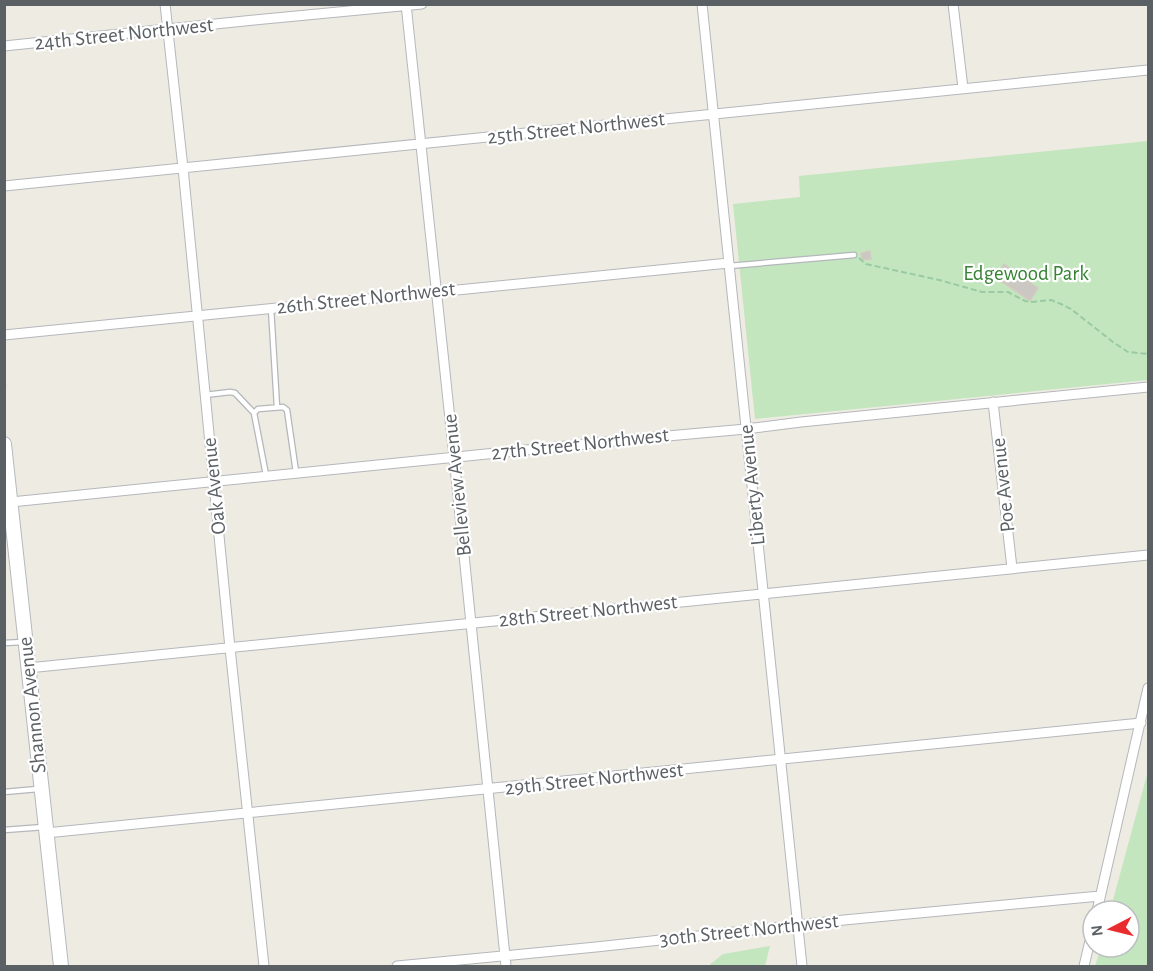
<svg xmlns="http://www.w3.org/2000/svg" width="1153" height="971" viewBox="0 0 1153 971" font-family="'Alegreya Sans',sans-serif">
	<rect width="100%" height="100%" fill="#eeebe3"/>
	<path fill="#c3e6bf" d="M1148 141V380L755 419 733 204 800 197 799 176Z
		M1148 771V966H1095L1101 947H1129V911H1110Z
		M770 946 765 966H708L723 954Z"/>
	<path fill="#cbc7c2" stroke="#d3ccc1" stroke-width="1.5" d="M870 251 871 259 862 260 861 253Z
		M1004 264 1038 288 1030 301 995 277Z"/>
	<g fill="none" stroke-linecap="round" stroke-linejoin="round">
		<g stroke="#b4b7bb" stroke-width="7">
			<path id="lane" d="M729 266 854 255
				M271 308 277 407
				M205 395 230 392 235 393 254 413
				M266 475 254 413 258 409 283 407 287 410 296 472
				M4 643 23 642
				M4 792 38 789
				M4 830 44 827"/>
		</g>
		<g stroke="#b4b7bb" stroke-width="11">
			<path id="street" d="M165 4 183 168 230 648 264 966
				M406 4 454 457 506 966
				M702 4 802 966
				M953 4 963 88
				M4 46 254 20 422 4
				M4 186 1148 70
				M4 335 729 263
				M993 402 1012 568
				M11 502 645 438 746 429 801 422 1148 387
				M28 668C402 631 775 592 1148 555
				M46 833 1141 723
				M1097 911 1148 688
				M397 966 596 947 844 920 1100 896
				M1084 966 1093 928"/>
		</g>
		<g stroke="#b5b9be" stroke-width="16">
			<path id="secondary" d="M4 444 61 966"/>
		</g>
		<path stroke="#99caa3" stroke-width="2" stroke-dasharray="6 3" stroke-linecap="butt" d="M859 258 866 264 939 280 982 292H1008L1025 301 1031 302 1051 300 1061 304 1071 309 1113 342 1128 352 1148 354
			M4 385 6 384"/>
		<use href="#lane" stroke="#fff" stroke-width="4.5"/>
		<use href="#street" stroke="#fff" stroke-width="9"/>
		<use href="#secondary" stroke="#fff" stroke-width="14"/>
	</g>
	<g text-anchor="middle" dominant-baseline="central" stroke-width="4.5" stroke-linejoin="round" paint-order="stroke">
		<g font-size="21" fill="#5b6064" stroke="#fff">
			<text transform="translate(124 34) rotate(-6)">24th Street Northwest</text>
			<text transform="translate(576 128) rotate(-6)">25th Street Northwest</text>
			<text transform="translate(366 298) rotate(-6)">26th Street Northwest</text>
			<text transform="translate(580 444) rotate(-6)">27th Street Northwest</text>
			<text transform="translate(457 485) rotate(-96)">Belleview Avenue</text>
			<text transform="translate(752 485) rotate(-96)">Liberty Avenue</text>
			<text transform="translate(1003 485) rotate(-96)">Poe Avenue</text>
			<text transform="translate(214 486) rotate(-96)">Oak Avenue</text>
			<text transform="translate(588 611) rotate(-6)">28th Street Northwest</text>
			<text transform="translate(32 705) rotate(-96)">Shannon Avenue</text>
			<text transform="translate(594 779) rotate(-6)">29th Street Northwest</text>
			<text transform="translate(749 930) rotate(-6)">30th Street Northwest</text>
		</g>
		<g font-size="21" fill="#378333" stroke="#fff">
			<text x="1026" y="273">Edgewood Park</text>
		</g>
	</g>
	<rect width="1153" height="971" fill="none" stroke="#5b6064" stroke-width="12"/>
	<g transform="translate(1111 929) rotate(263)"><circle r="28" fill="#ffffff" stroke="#bdbfc1" stroke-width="1.5"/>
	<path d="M0-4.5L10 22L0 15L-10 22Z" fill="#eb2c2e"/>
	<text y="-9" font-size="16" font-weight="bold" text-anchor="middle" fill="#5b6064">N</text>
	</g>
</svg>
